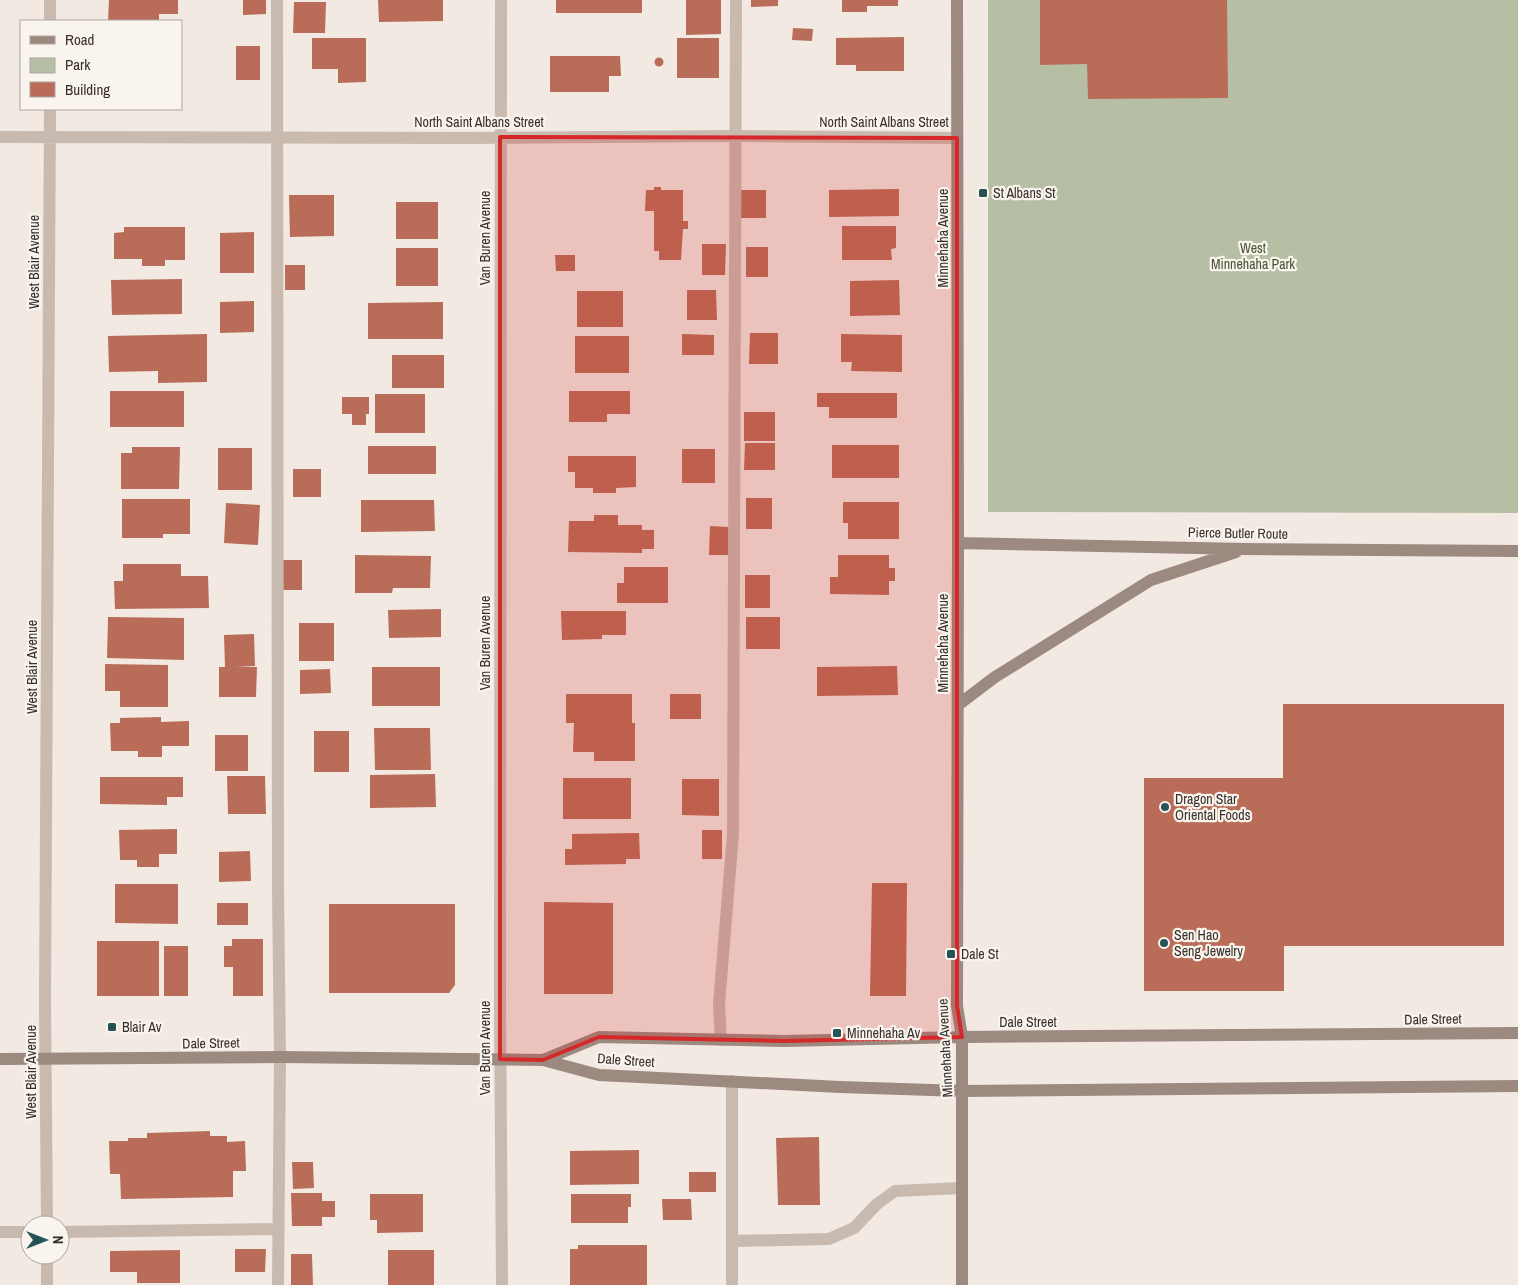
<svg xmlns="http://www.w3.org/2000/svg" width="1518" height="1285" viewBox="0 0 1518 1285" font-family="'Archivo Narrow',sans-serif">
	<rect width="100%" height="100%" fill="#f1e9e2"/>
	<path fill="#b6bfa3" d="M988 0H1518V513L988 512Z"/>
	<path fill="#b96d58" d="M109 0H178V14H159V21H108Z
		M243 0H266V14L243 15Z
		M378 0H443V21L379 22Z
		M556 0H642V13H556Z
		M686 0H721V34L686 35Z
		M751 0H778V6L751 7Z
		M842 0H898V6H867V12H842Z
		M1040 0H1227L1228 98 1088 99 1087 64 1040 65Z
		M294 2H326L325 33H293Z
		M793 28 813 29 812 41 792 40Z
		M904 37V71H856V65H836V38Z
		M312 38H366V82L338 83V69H312Z
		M677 38H719V78H677Z
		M236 46H260V80H236Z
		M550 56H620L621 76H609V92H550Z
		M654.5 62a4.5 4.5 0 1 1 9 0a4.5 4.5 0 1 1-9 0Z
		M654 187H661V190H683V221H688V229H683L681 260H659V251H654V211H645L646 190H654Z
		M899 189V216L829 217V190Z
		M741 190H766V218H741Z
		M289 195H334V236L290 237Z
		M396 202H438V239H396Z
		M842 226H896V248L891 249 892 260H842Z
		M124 227H185V260H165V266H142V259H114V233L124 232Z
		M254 232V273H220V233Z
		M702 244H726L725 275H702Z
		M746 247H768V277H746Z
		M396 248H438V286H396Z
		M555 255H575V271H556Z
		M285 265H305V290H285Z
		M182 279V314L112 315 111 280Z
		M899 280 900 315 850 316V281Z
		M687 290H716L717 320H687Z
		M577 291H623V327H577Z
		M254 301V332L220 333V302Z
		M443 302V339H368V303Z
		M750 333H778V364H749Z
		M207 334V382L158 383V371L109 372 108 336Z
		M682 334 714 335V355H682Z
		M841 334 902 335V372L851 371 852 362H841Z
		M575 336H629V373H575Z
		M392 355H444V388H392Z
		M110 391H184V427H110Z
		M569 391H630V414H607V422H569Z
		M817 393H897V418H829V407H817Z
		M375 394H425V433H375Z
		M342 397H369V414H366V425H352V414H342Z
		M744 412H775V441H744Z
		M745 443H775V470H744Z
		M832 445H899V478H832Z
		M368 446H436V474H368Z
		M132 447H180L179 489H121V453H132Z
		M218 448H252V490H218Z
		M682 449H715V483H682Z
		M568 456H636V487L616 488V493H593V488H575V472H568Z
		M293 469H321V497H293Z
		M746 498H772V529H746Z
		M122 499H190V534H163V538H122Z
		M361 500H434L435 531 361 532Z
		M843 502H899V539H848V523H843Z
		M226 503 260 505 258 545 224 543Z
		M594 515H618V525H642V530H654V549H642V553L568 552 569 521H594Z
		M710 526 728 527V555H709Z
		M355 555 431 556 430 588H393L392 593H355Z
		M838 555H889V568H895V581H889V595L830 594V577H838Z
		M281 560H302V590H281Z
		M123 564H181V576H208L209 608 115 609 114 581H123Z
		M624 567H668V603H617V583H624Z
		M745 575H770V608H745Z
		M441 609V637L389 638 388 610Z
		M561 611H626V635H602V639L562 640Z
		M108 617 184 618V660L107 658Z
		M746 617H780V649H746Z
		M299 623H334V661H299Z
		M254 634 255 666 236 667H257L256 697H219V667H225L224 635Z
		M105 664 168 665V707H120V691H105Z
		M897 666 898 695 817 696V667Z
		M372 667H440V706H372Z
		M330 669 331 693 300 694V670Z
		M566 694H632V723H635V761H594V752H573L574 723H566Z
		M670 694H701V719H670Z
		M1283 704H1504V946H1284V991H1144V778H1283Z
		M161 717V722L189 721V746H162V757H138V751H111L110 723H120V718Z
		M374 728H430L431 770H375Z
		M314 731H349V772H314Z
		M215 735H248V771H215Z
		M435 774 436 807 370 808V775Z
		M227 776H265L266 814H228Z
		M100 777H183V797H167V805L100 804Z
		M563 778H631V819H563Z
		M682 779H719V816L682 815Z
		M177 829V854H159V867H137V860H120L119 830Z
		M702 830H722V859H702Z
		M639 833 640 859H626V864L565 865V849H572V834Z
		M250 851 251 881 219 882V852Z
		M872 883H907L906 996H870Z
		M115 884H178V924L115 923Z
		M544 902 613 903V994H544Z
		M217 903H248V925H217Z
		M329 904H455V985L449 993H329Z
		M232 939H263V996H233V967H224V946H232Z
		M97 941H159V996H97Z
		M164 946H188V996H164Z
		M210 1131V1136H227V1142L245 1141 246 1171H233V1197L121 1199 120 1174H110L109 1141H128V1138H147V1133Z
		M819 1137 820 1205H778L776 1138Z
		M639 1150V1184L570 1185V1151Z
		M292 1162H313L314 1188 293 1189Z
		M689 1172H716V1192H689Z
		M291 1193H322V1201H335V1217H322V1226H292Z
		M370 1194H423V1232L377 1233V1220H370Z
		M571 1194H631V1207H628V1223H571Z
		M662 1199H691L692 1220H663Z
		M578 1245H647V1285H570V1249H578Z
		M235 1249H266L265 1272H235Z
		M180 1250V1283H137V1272H110V1251Z
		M388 1250H434V1285H388Z
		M291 1254H312L313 1285H291Z"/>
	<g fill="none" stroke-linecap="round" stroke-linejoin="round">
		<path stroke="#c8baaf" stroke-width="12" d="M277 0 278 892 280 1057 278 1285
			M721 1040 719 1004 733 834 736 0
			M0 1232H30
			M60 1232 278 1229
			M732 1241 829 1239 854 1228 877 1204 895 1191 962 1188
			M732 1285V1081"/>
		<path stroke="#c8baaf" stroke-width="12" d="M50 0V21
			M501 0 500 1001 502 1285
			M0 137 461 138 735 136 957 138
			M47 1225 45 1001 50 109
			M47 1255V1285"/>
		<path stroke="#9c8980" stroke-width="12" d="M957 0 958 543 957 1006 962 1037V1285
			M958 543 1244 549 1518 551
			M958 705 995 677 1151 580 1236 552
			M0 1059 280 1057 543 1060 599 1075 840 1087 962 1091 1518 1086
			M543 1060 599 1037 784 1041 962 1037 1518 1033"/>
	</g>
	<path fill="#d62828" fill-opacity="0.2" stroke="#d62828" stroke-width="4" stroke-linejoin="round" d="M500 137 957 138V1006L962 1037 784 1041 599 1037 543 1060 500 1059Z"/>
	<g fill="#265355" stroke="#f9f4ee" stroke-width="2">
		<rect x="978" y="188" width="10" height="10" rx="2.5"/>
		<circle cx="1165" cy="807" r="5"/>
		<circle cx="1164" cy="943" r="5"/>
		<rect x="946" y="949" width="10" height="10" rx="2.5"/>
		<rect x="107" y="1022" width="10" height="10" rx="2.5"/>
		<rect x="832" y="1028" width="10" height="10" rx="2.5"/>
	</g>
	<g text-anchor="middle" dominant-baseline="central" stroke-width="4.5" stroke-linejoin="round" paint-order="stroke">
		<g font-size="14" fill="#382f2c" stroke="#f9f4ee">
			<text x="479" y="122">North Saint Albans Street</text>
			<text x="884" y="122">North Saint Albans Street</text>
			<text transform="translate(485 238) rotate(-90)">Van Buren Avenue</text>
			<text transform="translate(943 238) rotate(-90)">Minnehaha Avenue</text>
			<text transform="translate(34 262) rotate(-90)">West Blair Avenue</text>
			<text transform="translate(1238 533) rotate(1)">Pierce Butler Route</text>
			<text transform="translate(485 643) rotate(-90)">Van Buren Avenue</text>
			<text transform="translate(943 643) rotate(-90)">Minnehaha Avenue</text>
			<text transform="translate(32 667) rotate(-90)">West Blair Avenue</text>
			<text transform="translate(1433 1019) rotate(-1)">Dale Street</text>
			<text x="1028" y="1022">Dale Street</text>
			<text transform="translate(211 1043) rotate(-1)">Dale Street</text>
			<text transform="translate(485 1048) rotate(-90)">Van Buren Avenue</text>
			<text transform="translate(945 1048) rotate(-93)">Minnehaha Avenue</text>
			<text transform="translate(626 1060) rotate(4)">Dale Street</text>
			<text transform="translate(31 1072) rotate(-90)">West Blair Avenue</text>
		</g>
		<g font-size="14" fill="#382f2c" stroke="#f9f4ee" text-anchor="start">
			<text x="993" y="193">St Albans St</text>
			<text x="1175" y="799">Dragon Star<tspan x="1175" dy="16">Oriental Foods</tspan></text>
			<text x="1174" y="935">Sen Hao<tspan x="1174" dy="16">Seng Jewelry</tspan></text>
			<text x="961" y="954">Dale St</text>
			<text x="122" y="1027">Blair Av</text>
			<text x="847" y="1033">Minnehaha Av</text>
		</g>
		<g font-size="14" fill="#485432" stroke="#f9f4ee">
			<text x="1253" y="248">West<tspan x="1253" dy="16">Minnehaha Park</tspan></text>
		</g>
	</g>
	<rect x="20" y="20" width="162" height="90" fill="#f9f4ee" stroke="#aca5a0"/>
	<rect x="30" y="36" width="25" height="8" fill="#9c8980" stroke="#aca5a0"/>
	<text x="65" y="45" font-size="15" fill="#382f2c">Road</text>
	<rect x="30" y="58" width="25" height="15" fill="#b6bfa3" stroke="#aca5a0"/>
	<text x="65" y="70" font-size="15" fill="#382f2c">Park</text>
	<rect x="30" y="82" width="25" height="15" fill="#b96d58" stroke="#aca5a0"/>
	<text x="65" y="95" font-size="15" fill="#382f2c">Building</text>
	<g transform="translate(45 1240) rotate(90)"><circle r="24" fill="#f9f4ee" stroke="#aca5a0"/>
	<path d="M0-4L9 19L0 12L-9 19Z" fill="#265355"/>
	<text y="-8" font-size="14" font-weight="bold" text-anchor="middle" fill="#382f2c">N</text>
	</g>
</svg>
